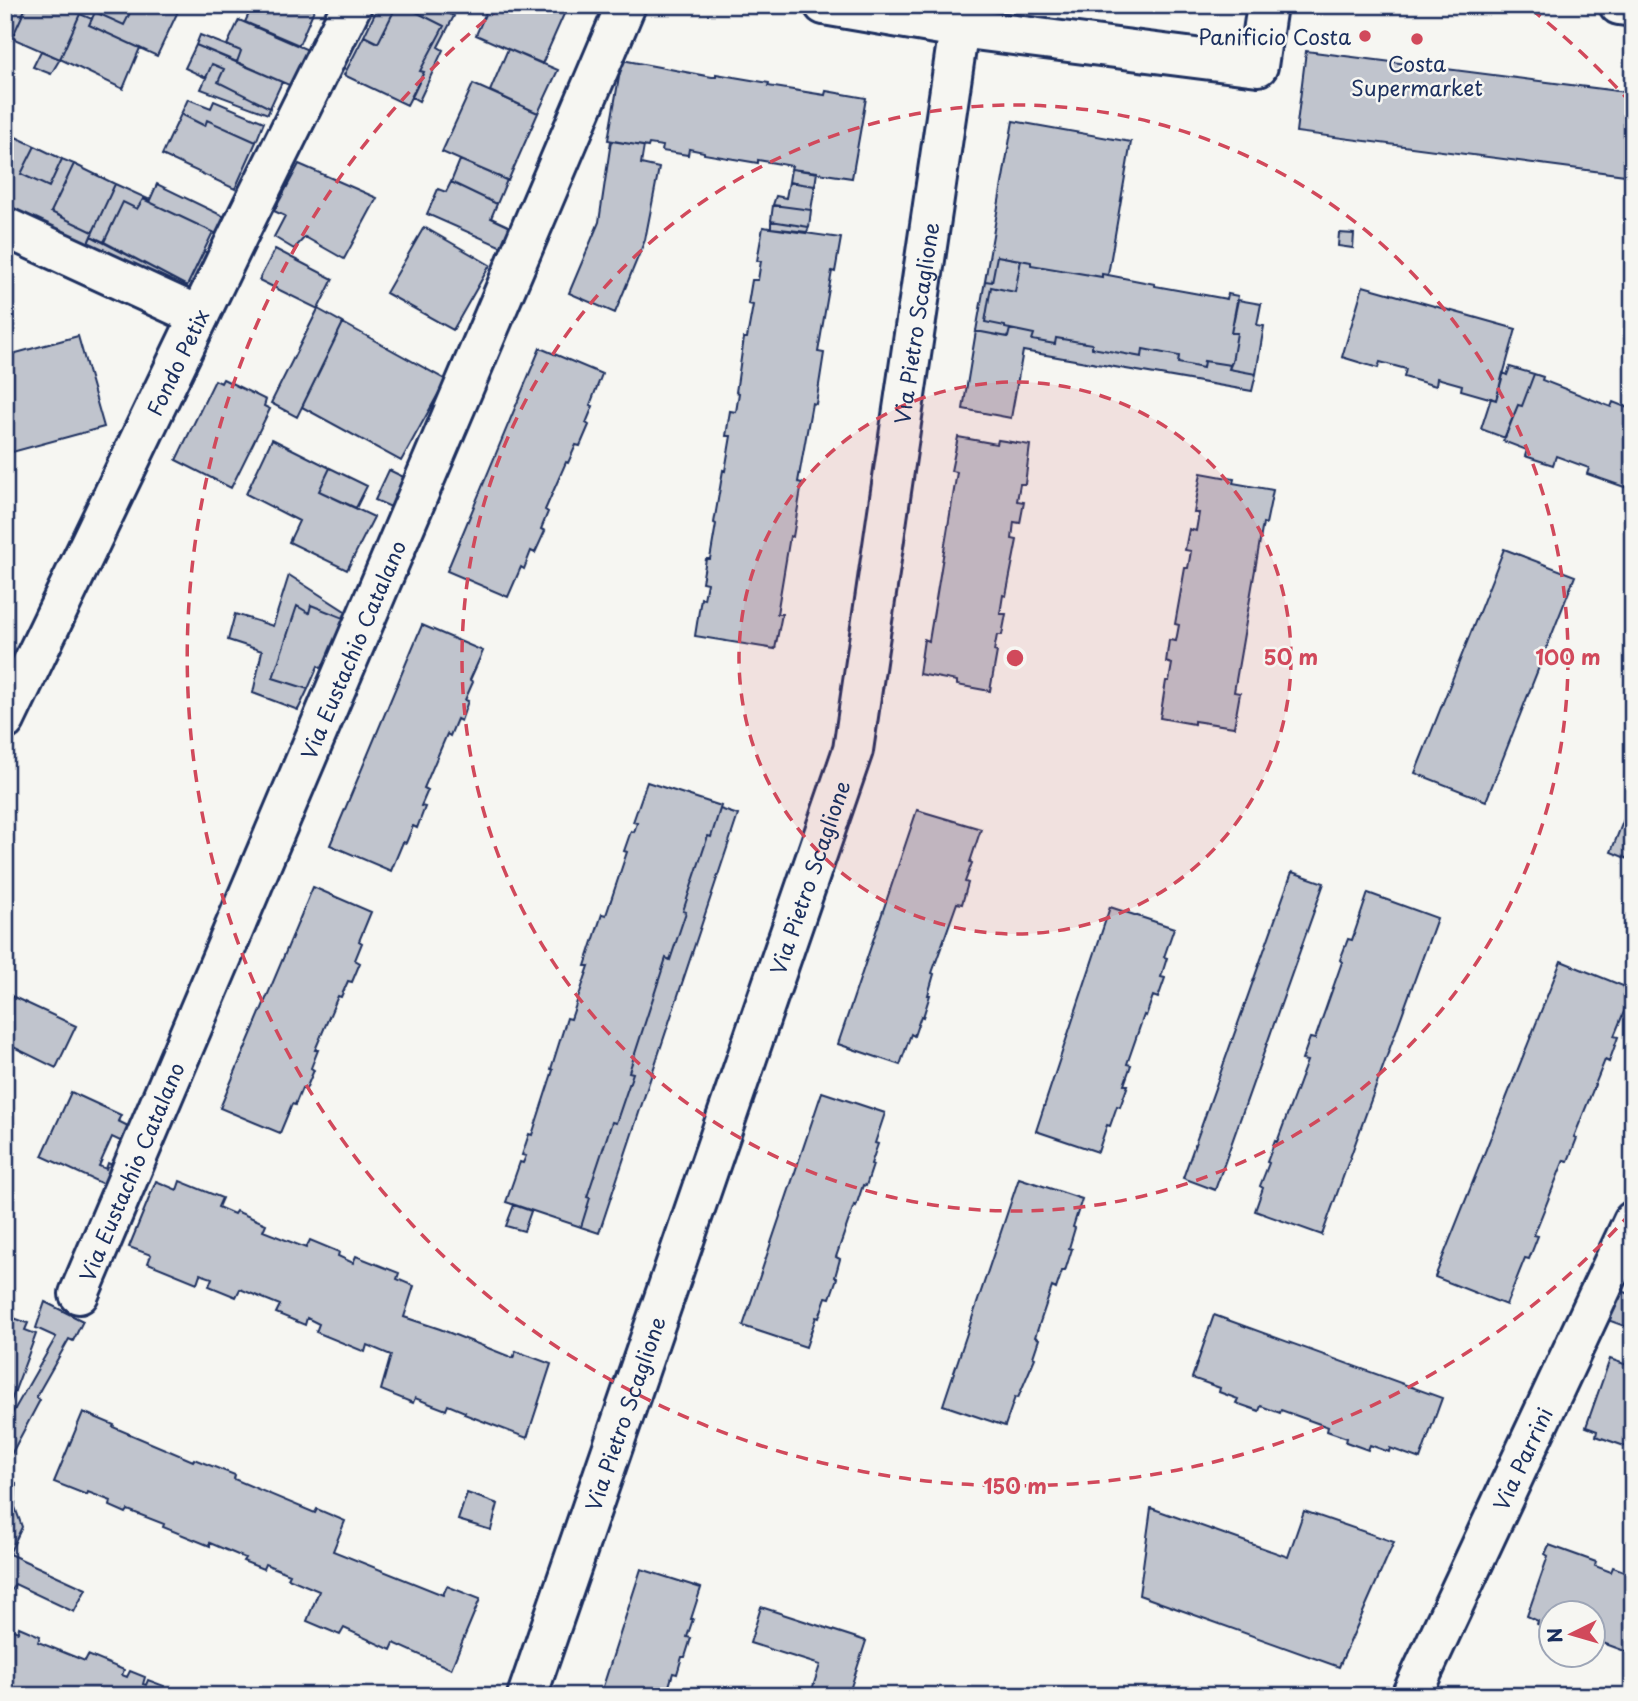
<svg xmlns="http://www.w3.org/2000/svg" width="1638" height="1701" viewBox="0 0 1638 1701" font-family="'Playpen Sans',sans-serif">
	<rect width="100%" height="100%" fill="#f6f6f2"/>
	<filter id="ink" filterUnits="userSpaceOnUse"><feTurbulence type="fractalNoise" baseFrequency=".0143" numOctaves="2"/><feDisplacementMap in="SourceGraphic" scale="14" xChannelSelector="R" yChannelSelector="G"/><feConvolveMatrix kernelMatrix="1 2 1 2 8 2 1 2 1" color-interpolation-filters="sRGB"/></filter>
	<g filter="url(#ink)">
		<path fill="#d6d9dd" stroke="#78849e" stroke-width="2" d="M10 492 12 650H5V493Z"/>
		<path fill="#c0c4cd" stroke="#1b2f5e" stroke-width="2" d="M5 5H27L12 38 5 34Z
			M27 5H60L80 14 60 59 12 38Z
			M97 5H129L133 7 124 25 95 12Z
			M129 5H181L157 56 89 25 95 12 124 25 133 7Z
			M253 5H316L299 45 245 22Z
			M379 5H397L378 43 364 36Z
			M397 5H402L444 26 420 71 424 72 407 105 344 75 364 36 378 43Z
			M402 5H432L454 16 438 47 443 50 419 101 412 97 424 72 420 71 444 26Z
			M489 5H568L542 64 476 35Z
			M80 14 92 19 89 25 140 48 123 89 60 59Z
			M239 20 315 53 298 89 237 62 241 51 227 45Z
			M200 35 241 51 237 62 196 45Z
			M196 45 282 82 270 108 218 82 224 69 212 64 206 78 185 68Z
			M508 49 558 70 538 113 490 91Z
			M41 51 60 59 51 74 33 67Z
			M1306 51 1633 93V176L1296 132Z
			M622 60 712 77H716V74L769 83 768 86 825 95 826 91 866 98 852 178 791 169 792 166 758 160V163L704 154V152L689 149 688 155 662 151 663 146 649 144 648 147 608 140Z
			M212 64 224 69 218 82 270 108 268 114 201 89Z
			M473 84 538 113 508 181 442 152Z
			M188 99 211 108 214 101 264 122 256 142 207 120 205 126 181 114Z
			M181 114 205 126 207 120 256 142 235 189 162 155Z
			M1013 121 1131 142 1108 275 1102 274V277L1031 265V262L997 256 992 282 985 281Z
			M5 132 35 146 21 174 49 187 62 159 74 164 51 212 93 232 82 257 5 221Z
			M611 141 644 146 641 164 659 168 645 240 615 313 569 293 599 222Z
			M35 146 62 159 49 187 21 174Z
			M460 160 507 180 497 204 451 182Z
			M74 164 115 184 93 232 51 212Z
			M299 164 377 198 344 259 305 237 294 249 274 237 285 216 274 211Z
			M791 169 817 172 815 186 789 182Z
			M451 182 497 204 491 218 521 232 513 252 427 214 438 189 446 192Z
			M789 182 815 186 811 210 773 205 776 196 786 198Z
			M115 184 150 200 157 184 227 218 219 235 143 199 137 209 123 202 104 242 91 236Z
			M143 199 213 232 187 286 104 242 123 202 137 209Z
			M773 205 811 210 809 227 771 221Z
			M771 221 809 227 807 232 771 228Z
			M424 227 490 265 453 330 386 293Z
			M763 227 841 238 835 272 832 271 818 352 824 353 816 404 812 403 798 482 802 483 793 537 790 536 777 614H782L775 649 695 636 701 598 704 599 707 583 702 582 706 559H710L716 524 714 523 723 470 725 471 731 436H726L730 411 736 412 739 393 736 392 744 338H747L753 305 748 304 752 280H758L761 261H757Z
			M1339 233 1354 234 1353 248 1338 246Z
			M91 236 187 286 204 251 215 256 191 307 82 257Z
			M275 249 333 279 318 309 259 280Z
			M997 256 1021 260 1015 292 991 287 985 322 1005 326V328L1010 329 1008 337 976 331 985 281 992 282Z
			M1021 260 1031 262V265L1102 277V274L1108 275 1155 284V286L1227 299 1228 294 1238 296 1231 333H1237L1232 362 1230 365 1204 361 1203 368 1178 363 1179 356 1143 349 1142 357 1092 348V344L1056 338 1055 344 1032 340 1034 334 1005 328V326L985 322 991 287 1015 292Z
			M1363 286 1516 329 1496 400 1461 390 1462 385 1437 378 1436 386 1404 377 1406 369 1380 362 1378 368 1342 357Z
			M1238 300 1261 304 1257 325 1264 326 1256 374 1229 369 1232 362 1237 333H1231Z
			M318 309 343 323 297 417 271 403Z
			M343 323 446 380 401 461 302 407Z
			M1010 329 1034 334 1032 340 1055 344 1056 338 1092 344V348L1142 357 1143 349 1179 356 1178 363 1203 368 1204 361 1230 365 1229 369 1256 374 1252 391 1023 351 1011 418 963 409 976 331 1008 337Z
			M78 336 104 427 5 454V356Z
			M540 348 602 374 590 405 593 406 586 423 589 425 580 446 576 445 568 463 566 462 545 510 548 512 541 529 545 531 535 553 531 551 524 569 521 567 508 597 447 571Z
			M1510 367 1534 374 1522 406 1518 405 1505 438 1481 429 1491 398 1496 400 1503 373 1507 375Z
			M1534 374 1543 377 1542 380 1611 407 1613 402 1633 410V490L1587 474 1589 468 1556 456 1553 465 1525 456 1527 450 1503 441 1518 405 1522 406Z
			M223 379 266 400 264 406 270 409 231 488 176 460 215 380 221 383Z
			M958 437 997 444 998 440 1030 445 1025 484H1020L1017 501 1024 502 1020 523 1014 522 1012 539 1017 540 1006 596 1003 595 1000 614H1006L1002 635H997L994 651 997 652 990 691 957 685V681L919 674 924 639 929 641 957 472 951 471Z
			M272 439 330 468 319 491 374 517 347 570 289 542 299 521 246 494Z
			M330 468 367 486 356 508 319 491Z
			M389 470 414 482 400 511 375 500Z
			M1201 473 1234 479 1233 483 1273 490 1266 524 1263 523 1234 692 1240 693 1234 727 1194 721V724L1160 718 1166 681H1169L1172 664 1166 662 1169 640 1176 641 1179 625 1175 624 1185 568H1188L1191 551 1185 550 1189 529 1196 531 1199 513H1194Z
			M1504 549 1575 576 1486 801 1415 773Z
			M289 575 348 613 346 619 311 605 309 613 297 606 273 678 308 689 298 710 253 693 262 651 228 640 235 614 273 626Z
			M311 605 346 619 324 670 318 666 308 689 273 678 297 606 309 613Z
			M422 625 483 651 470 680 473 682 465 700 468 701 461 721 457 719 450 736 447 734 424 788 428 790 421 806 425 807 417 828 413 826 406 843 403 842 391 871 330 845Z
			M647 782 721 806 711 837 708 836 683 911 686 912 670 960 666 958 629 1072 633 1073 616 1123 612 1122 587 1197 590 1198 581 1227 506 1202 520 1162 523 1163 526 1156 522 1155 529 1134 532 1135 553 1070 551 1069 567 1018 571 1019 589 966H585L602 914 606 915 627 852 624 851 631 831 634 832 637 823 633 822Z
			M1633 796V861L1611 852Z
			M720 809 738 815 599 1233 581 1227 590 1198 587 1197 612 1122 616 1123 633 1073 629 1072 666 958 670 960 686 912 683 911 708 836 711 837Z
			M917 810 981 829 970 862 972 863 965 882 968 883 962 904 957 903 932 973 934 974 928 995H930L923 1017 921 1016 914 1036 911 1034 900 1065 838 1044Z
			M1292 872 1324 883 1215 1190 1183 1178Z
			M313 887 371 912 359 941 362 943 355 960 360 963 352 982 348 981 341 997 338 996 315 1050H318L311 1068 314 1070 306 1089 302 1088 295 1105 292 1104 280 1133 220 1108Z
			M1368 893 1437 918 1322 1235 1255 1211 1263 1188 1260 1186 1269 1163 1267 1162 1275 1141 1277 1142 1307 1061 1302 1060 1310 1038 1315 1039 1342 962 1340 960 1348 939 1352 940Z
			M1110 907 1174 928 1164 957 1167 958 1161 977 1165 978 1158 998 1153 996 1146 1016 1144 1015 1127 1064 1131 1065 1124 1085H1128L1120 1107 1117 1106 1110 1126 1107 1125 1098 1152 1036 1131Z
			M1561 961 1633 990 1614 1036 1618 1037 1609 1062 1605 1060 1574 1137 1577 1138 1568 1161 1564 1160 1534 1235 1538 1236 1529 1259 1525 1258 1506 1305 1435 1277Z
			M5 993 76 1026 56 1068 5 1043Z
			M71 1092 121 1115 118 1121 140 1132 133 1147 112 1137 99 1166 106 1169 108 1163 125 1170 116 1190 42 1156Z
			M822 1092 885 1113 875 1143 878 1144 871 1164 873 1165 866 1186 863 1185 856 1206 854 1205 836 1257 840 1259 835 1277 837 1278 830 1298 826 1297 819 1318 816 1317 806 1347 743 1326Z
			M1019 1178 1082 1199 1073 1227 1075 1228 1069 1248 1072 1249 1065 1271H1062L1056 1289 1052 1287 1035 1337 1039 1339 1033 1357 1035 1358 1018 1398 1015 1397 1005 1426 943 1405Z
			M156 1181 177 1190 180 1181 222 1198 218 1207 234 1214 236 1211 266 1224 263 1231 306 1248 310 1240 339 1252 338 1256 353 1263 356 1256 399 1273 397 1279 414 1286 404 1317 440 1329 513 1358 516 1351 551 1364 527 1438 464 1414 465 1412 448 1405 446 1410 415 1398 413 1403 381 1390 391 1355 367 1345 365 1352 316 1332 319 1324 307 1318 305 1325 276 1313 280 1305 240 1289 236 1297 209 1286 212 1278 200 1274 197 1283 148 1263 151 1255 129 1247Z
			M514 1205 531 1211 524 1231 506 1226Z
			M1613 1288 1633 1295V1329L1602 1318Z
			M45 1302 83 1321 73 1341 69 1339 36 1397 40 1400 5 1466V1426L56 1337 36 1328Z
			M5 1315 28 1323 25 1330 36 1334 11 1401 5 1398Z
			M1214 1315 1442 1398 1420 1459 1390 1448 1389 1452 1370 1445 1368 1450 1346 1442 1347 1438 1327 1431 1328 1427 1281 1410 1280 1413 1261 1406 1259 1411 1236 1403 1238 1399 1219 1392 1220 1388 1192 1378Z
			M1610 1359 1633 1367V1449L1596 1436 1597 1431 1586 1427Z
			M83 1412 114 1425 113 1427 193 1461 194 1459 235 1475 234 1479 315 1513 317 1509 345 1521 333 1551 443 1595 447 1586 480 1599 451 1669 394 1643 391 1650 344 1628 340 1635 307 1621 319 1591 288 1578 290 1574 265 1564 263 1569 243 1561 245 1558 210 1543V1546L163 1527 164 1524 128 1510 126 1513 110 1506 111 1501 88 1492 87 1495 54 1482Z
			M5 1478 16 1483 15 1507 22 1527 9 1554 5 1552Z
			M467 1493 498 1504 491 1530 458 1520Z
			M1151 1508 1288 1557 1304 1511 1394 1542 1339 1667 1139 1595Z
			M1549 1545 1596 1562 1595 1566 1611 1572 1613 1567 1632 1574 1630 1578 1633 1579V1654L1592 1639V1614H1550V1629L1537 1624 1538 1621 1527 1616 1548 1556 1545 1554Z
			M5 1552 86 1589 74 1612 15 1584 5 1601Z
			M641 1569 701 1588 691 1619H693L687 1637 691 1638 685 1657H682L677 1674 673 1673 666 1696H600Z
			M761 1607 866 1641 848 1696H810L820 1665 750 1643Z
			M19 1627 40 1636 38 1642 85 1661 88 1655 124 1670 122 1675 127 1677 130 1671 145 1677 143 1684 146 1685 148 1680 164 1686 162 1692 167 1694 168 1691 179 1696H5V1643L11 1629 18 1632Z"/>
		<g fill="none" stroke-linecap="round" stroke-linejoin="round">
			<g stroke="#1b2f5e" stroke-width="44">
				<g id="minor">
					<path d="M824 5 959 28 1258 66 1267 5"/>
					<path d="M1619 5 1633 7"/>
					<path d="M5 227 199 316"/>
					<path id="s1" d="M5 720 243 225 352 5"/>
					<path id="s2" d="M79 1294 626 5"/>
					<path id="s3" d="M527 1696 853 750 959 28"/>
					<path id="s4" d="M1411 1696 1633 1221"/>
				</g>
			</g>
			<use href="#minor" stroke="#f6f6f2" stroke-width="38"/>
		</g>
	</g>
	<circle cx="1015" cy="658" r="276" fill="#d1495b" fill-opacity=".12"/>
	<g fill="none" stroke="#d1495b" stroke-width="3.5" stroke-dasharray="12 9">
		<circle cx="1015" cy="658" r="276"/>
		<circle cx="1015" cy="658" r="553"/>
		<path d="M1631 1213A829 829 0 1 1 499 9M1531 9A829 829 0 0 1 1631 103"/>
	</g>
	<g fill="#d1495b" stroke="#f6f6f2" stroke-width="2.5">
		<circle cx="1365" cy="36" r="7"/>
		<circle cx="1417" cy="39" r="7"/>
	</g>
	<g text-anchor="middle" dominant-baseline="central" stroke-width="5" stroke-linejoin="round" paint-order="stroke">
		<g font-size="21" fill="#1b2f5e" stroke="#f6f6f2" text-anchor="end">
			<text x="1351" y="36">Panificio Costa</text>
			<text x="1417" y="63" text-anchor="middle">Costa<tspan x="1417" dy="24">Supermarket</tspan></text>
		</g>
		<g font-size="21" fill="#1b2f5e" stroke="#f6f6f2">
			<text stroke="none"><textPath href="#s3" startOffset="1432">Via Pietro Scaglione</textPath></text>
			<text stroke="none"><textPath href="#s1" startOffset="397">Fondo Petix</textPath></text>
			<text stroke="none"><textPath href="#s2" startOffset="700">Via Eustachio Catalano</textPath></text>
			<text stroke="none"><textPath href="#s3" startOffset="866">Via Pietro Scaglione</textPath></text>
			<text stroke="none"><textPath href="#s2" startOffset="133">Via Eustachio Catalano</textPath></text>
			<text stroke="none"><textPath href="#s3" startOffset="299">Via Pietro Scaglione</textPath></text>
			<text stroke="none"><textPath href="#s4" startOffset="262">Via Parrini</textPath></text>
		</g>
	</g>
	<circle cx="1015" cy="658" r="10" fill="#d1495b" stroke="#f6f6f2" stroke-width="3.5"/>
	<g font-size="21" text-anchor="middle" font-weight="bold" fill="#d1495b" stroke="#f6f6f2" stroke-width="5" stroke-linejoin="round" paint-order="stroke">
		<text x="1291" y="665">50 m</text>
		<text x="1568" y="665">100 m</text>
		<text x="1015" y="1494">150 m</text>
	</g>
	<rect width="1638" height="1701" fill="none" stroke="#f6f6f2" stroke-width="28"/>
	<rect x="14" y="14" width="1610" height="1673" fill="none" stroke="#1b2f5e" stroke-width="2.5" filter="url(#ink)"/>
	<g transform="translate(1572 1634) rotate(265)"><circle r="33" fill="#f6f6f2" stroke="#9ea6b7" stroke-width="2"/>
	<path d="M0-5L12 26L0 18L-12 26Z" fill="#d1495b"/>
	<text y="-10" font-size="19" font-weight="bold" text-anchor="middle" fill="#1b2f5e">N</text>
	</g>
</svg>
